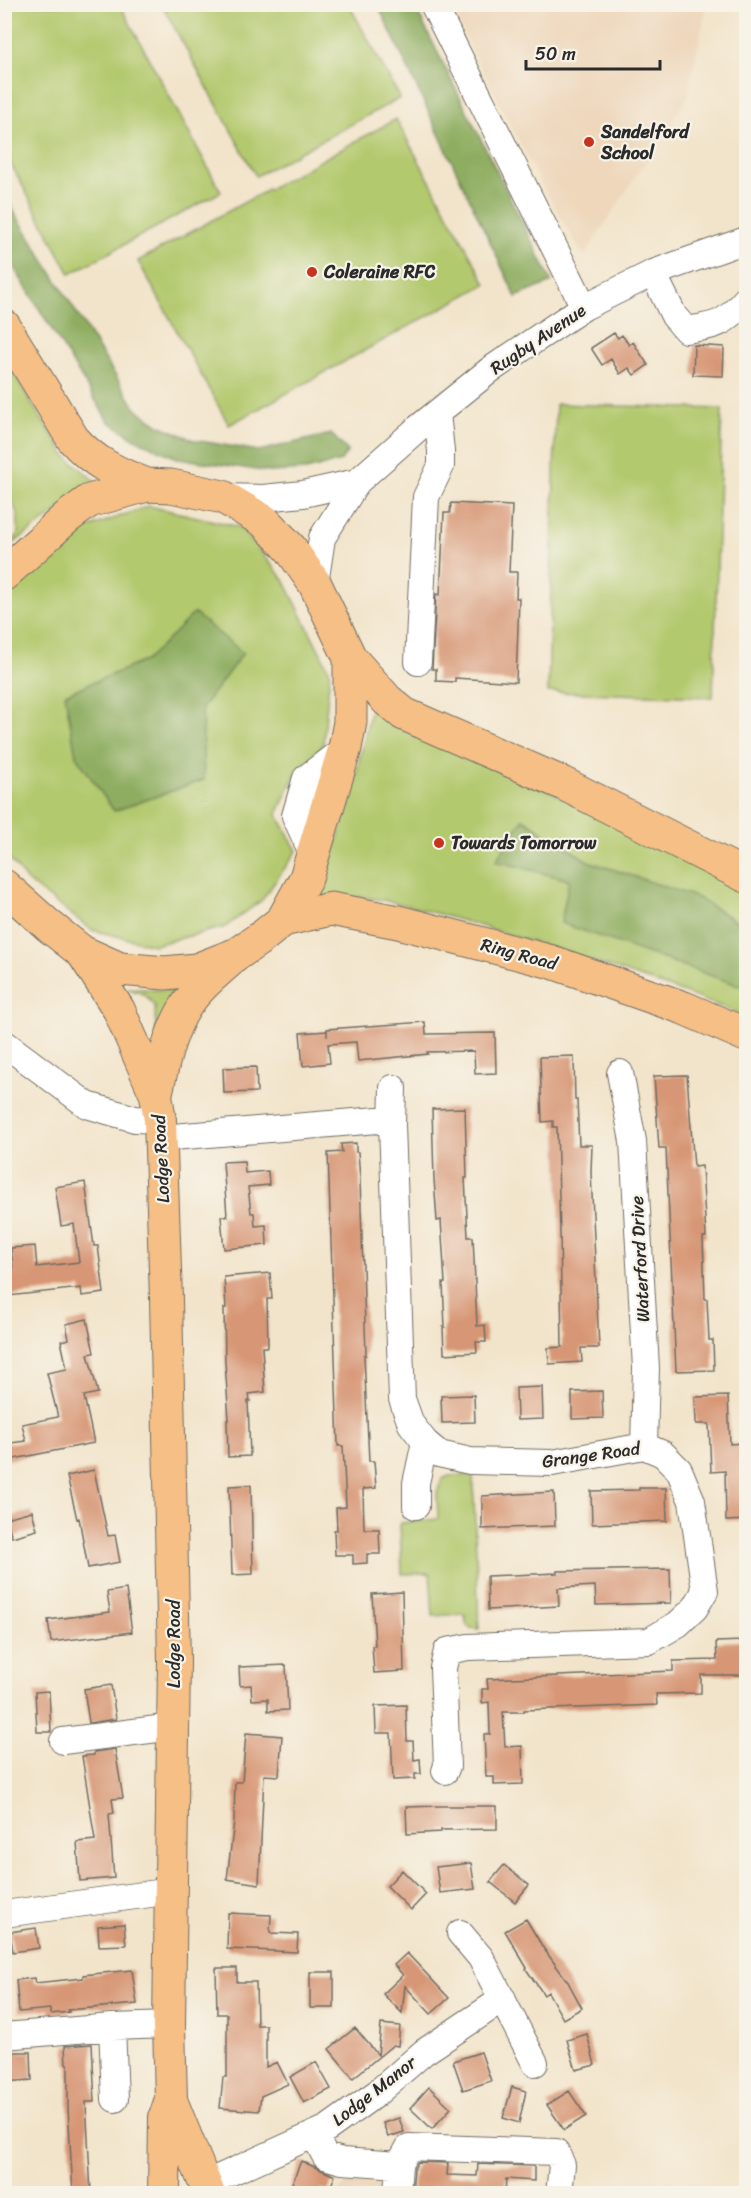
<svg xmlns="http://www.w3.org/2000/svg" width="751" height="2198" viewBox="0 0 751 2198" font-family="Sriracha,sans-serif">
	<rect width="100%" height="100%" fill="#f7f3e8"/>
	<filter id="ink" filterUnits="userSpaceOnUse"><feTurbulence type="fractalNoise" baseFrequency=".0167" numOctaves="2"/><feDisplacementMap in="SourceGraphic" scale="12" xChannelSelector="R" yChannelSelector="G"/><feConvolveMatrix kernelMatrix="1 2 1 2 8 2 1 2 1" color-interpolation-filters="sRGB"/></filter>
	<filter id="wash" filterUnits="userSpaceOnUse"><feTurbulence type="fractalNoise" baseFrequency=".008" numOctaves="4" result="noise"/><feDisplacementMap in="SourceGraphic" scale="24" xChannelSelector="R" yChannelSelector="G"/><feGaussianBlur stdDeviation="1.35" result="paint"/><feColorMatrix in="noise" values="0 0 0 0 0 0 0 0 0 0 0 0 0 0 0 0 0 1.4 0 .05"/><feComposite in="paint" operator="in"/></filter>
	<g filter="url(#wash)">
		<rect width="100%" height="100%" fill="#f2e4ca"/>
		<path fill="#eed7bb" d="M449 5H707L687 98 584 256 542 186Z
			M347 2183 382 2185 385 2193 337 2194Z"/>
		<path fill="#b3c96e" stroke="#6f7a4c" stroke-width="1.5" d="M4 5H120L221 192 70 274 5 153Z
			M162 5H349L400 98 256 176Z
			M396 119 486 284 229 425 138 261Z
			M4 356 33 406 66 456 97 483 14 543 18 533V517L4 473Z
			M556 404 722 409 713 697 548 692Z
			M149 506 240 527 284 580 330 672 323 745 297 770 277 814 297 851 262 900 225 927 154 945 92 930 27 881 5 853 4 605 11 591 74 533Z
			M372 704 746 887V1016C657 982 566 951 474 924 423 910 372 892 319 896L350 801Z
			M127 988 177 991 158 1032 156 1031 155 1006 145 995Z
			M473 1475 479 1629 470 1628 466 1624 465 1614 433 1616 430 1573 402 1574 400 1523 438 1519 437 1493 442 1479 449 1476Z"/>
		<path fill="#8ead61" stroke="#5c6c46" stroke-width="1.5" d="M378 5H414L552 282 516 297Z
			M5 188 13 210 136 409 161 426 194 440 259 451 331 434 348 451 341 461 306 470 270 472 177 458 137 440 108 421 5 253Z
			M194 613 243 653 202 708 204 780 114 811 76 756 65 694 147 660Z
			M523 819 588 861 696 897 746 927V988L561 923 569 880 496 861Z"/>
		<g id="blocks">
			<path fill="#d79674" d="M614 333 618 338 622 335 629 345 633 342 648 365 634 375 629 368 620 374 611 359 602 365 591 348Z
				M694 345 724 347 723 376 693 375Z
				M451 503 512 506 509 572H517L516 598H519L516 682 455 678V682L436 681V669H432L436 594 440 595 444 513H450Z
				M425 1022 426 1034 495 1033 496 1073 475 1074 474 1051 427 1052 428 1054 358 1061 356 1042 328 1044 330 1063 303 1066 300 1033 327 1031V1037V1029Z
				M574 1056 575 1100H577L579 1145H592L591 1172 599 1348H581L582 1362 549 1364 548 1348 562 1347 560 1234 557 1127H553V1121L542 1122 540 1057Z
				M256 1067 257 1092 224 1093 223 1068Z
				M687 1075 694 1167 702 1166 706 1237H703L705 1299H707L709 1340H713L714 1370 676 1371 666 1148H659L654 1076Z
				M465 1108 467 1178H465L468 1237H473L477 1326 485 1325 486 1342H476L477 1352 444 1354 443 1327H445L443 1283H445L441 1220 437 1221 434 1179 432 1109Z
				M356 1143V1152H358L360 1179 366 1355H364L369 1461H374L376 1488 363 1489 364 1529H379L380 1554H367V1563L353 1564V1555H335L334 1530H337L336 1508 346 1507 343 1446H338L328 1153 342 1152 341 1144Z
				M244 1161 245 1173 268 1171 269 1185 248 1187 251 1213H254L255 1226 266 1225 267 1245 224 1249 221 1216H227L223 1162Z
				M85 1182 94 1246H98L104 1293 82 1296 81 1288 8 1296 6 1270 13 1269 11 1248 35 1246 37 1267 79 1262 74 1224 61 1226 55 1187Z
				M270 1273 272 1299H267L268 1347H262L265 1392 249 1394 250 1401H248L250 1456 228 1457 227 1420H229L225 1362 224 1308H226L224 1277Z
				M87 1319 94 1353 88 1354 98 1393 84 1396 94 1443 4 1461V1444L26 1441 22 1424 58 1417 47 1373 67 1369 61 1341 69 1339 66 1324Z
				M542 1387 543 1419 517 1420 516 1388Z
				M602 1391 603 1418 572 1419V1392Z
				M474 1395 475 1422 442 1423 441 1396Z
				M728 1396 730 1444 743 1443 747 1520 726 1521 725 1471 711 1472 709 1424H696L695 1397Z
				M94 1470 108 1536 115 1535 120 1562 88 1568 79 1518 77 1519 67 1476Z
				M251 1485 253 1574 232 1575 229 1486Z
				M639 1488H666L667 1521 592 1524 591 1491 639 1490Z
				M554 1492 555 1526 482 1529V1496Z
				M32 1511 37 1530 12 1537 6 1518Z
				M670 1569 671 1603 596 1605 595 1586 558 1588 559 1606 488 1610 487 1576 557 1573V1571Z
				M126 1589 132 1632 51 1642 48 1620 110 1612 107 1592Z
				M402 1592 404 1671 374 1673 372 1646H375L372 1594Z
				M743 1641 744 1675H701V1693L656 1694 657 1705 524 1710V1712H503L505 1747 522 1746 523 1784 494 1785V1777H486L484 1734H490L489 1702 482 1703V1689H488L487 1679 673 1671V1661L717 1660 716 1642Z
				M286 1665 288 1710 268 1711V1699L252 1700 251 1685 240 1686 239 1667Z
				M111 1685 116 1719 89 1723 84 1689Z
				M49 1691 51 1732H37L35 1692Z
				M406 1705 407 1741H413L414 1760 420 1759 421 1774H415V1779L393 1780 391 1733H376L375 1706Z
				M246 1733 282 1736 279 1776 264 1775 259 1884 227 1879 234 1821 235 1782H242Z
				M115 1749 123 1798 112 1799 114 1813 109 1814 114 1878 80 1881 77 1842 95 1840 82 1756 94 1755V1752Z
				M440 1806H497V1829L441 1830V1832L407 1834 406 1807Z
				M471 1863 475 1889 440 1893 436 1867Z
				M504 1865 529 1885 515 1902 490 1882Z
				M402 1870 426 1894 411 1910 387 1886Z
				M228 1913 271 1915 270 1933 298 1934 297 1952 227 1949Z
				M526 1919 544 1949 568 1982 582 2008 563 2019 548 1992 544 1995 526 1969 527 1968 505 1931Z
				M124 1924 126 1945 99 1946 98 1926Z
				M36 1928 39 1948 13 1952 10 1932Z
				M407 1953 449 1998 431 2014 405 1986 402 2013 383 1994 403 1975 394 1965Z
				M216 1968H237V1982H256L257 2025H266V2067L277 2062 288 2084 261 2096 259 2111 220 2108 223 2077H227V2014H217Z
				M132 1970 137 2004 68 2010 69 2012 50 2014V2009L19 2012 16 1980 34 1978 35 1983 83 1978V1975Z
				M310 1972H334V2008H310Z
				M381 2024 400 2026 398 2046 393 2045 353 2078 329 2049 355 2028 378 2055Z
				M587 2034 595 2065 576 2070 567 2040Z
				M92 2044 95 2102H86L91 2193H73L68 2108V2064H66L65 2046Z
				M16 2052H31L32 2080 4 2082V2053Z
				M481 2052 491 2081 463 2090 453 2061Z
				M316 2062 331 2089 304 2103 290 2077Z
				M429 2087 451 2108 432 2129 410 2108Z
				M512 2087 526 2091 519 2123 503 2118Z
				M569 2091 586 2116 564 2130 547 2105Z
				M399 2118 404 2132 388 2137 383 2123Z
				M301 2161 335 2176 328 2192 321 2189 319 2193H288Z
				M418 2162 448 2163 447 2175 477 2176 478 2164 534 2166V2181L506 2179 505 2193H412L414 2169Z"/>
		</g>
	</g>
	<g filter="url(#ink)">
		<use href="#blocks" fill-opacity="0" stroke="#716c63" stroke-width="1.5"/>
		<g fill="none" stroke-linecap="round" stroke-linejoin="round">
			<g stroke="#716c63" stroke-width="28">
				<path id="minor" d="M433 4 584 307
					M653 273 674 316 686 330C718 325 724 325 746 299
					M224 497 263 498 303 494 357 482
					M315 584 322 538 357 482 417 429 490 370 584 307 653 273 746 240
					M418 662 426 497 441 466V451L437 413
					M313 855 295 816 306 778 345 748
					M4 1043 87 1105 135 1119 160 1120
					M620 1073 633 1141 646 1368 644 1446
					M392 1125 393 1088
					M161 1138 378 1120 392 1125 402 1399 411 1424 425 1442 439 1454 470 1461 552 1463 644 1446 663 1454 679 1470 692 1501 705 1591 695 1608 678 1624 649 1641 468 1647 447 1651 443 1668 447 1766 445 1771
					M416 1506V1483L425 1442
					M63 1741 173 1727
					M4 1914 172 1891
					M460 1933 481 1958 535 2063
					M112 2027 115 2099
					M4 2036 112 2027 169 2025
					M314 2134 325 2156 342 2161 399 2165 409 2147 556 2152 562 2165 559 2194
					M205 2184 328 2128 377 2093 424 2052 503 1999
					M397 2194 399 2165"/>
			</g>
			<g stroke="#716c63" stroke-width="34">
				<path id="major" d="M82 952 119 1010 156 1095 160 1120 166 1299 174 1661 169 2025 171 2099 165 2117 164 2194
					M156 1095C163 1065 169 1032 186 1006 198 987 218 972 235 956
					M171 2100 209 2194"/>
			</g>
			<g stroke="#716c63" stroke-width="35">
				<path id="highway" d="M4 326 73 439C94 463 118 474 147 485
					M4 574 66 518 89 501 147 485 171 486 223 497 264 521 290 548 315 584 350 658V722L345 748 306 878 283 920 262 937 237 954 196 970 165 973 120 969 82 952 49 926 4 886
					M350 658 387 700 404 714 562 783 746 876
					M283 920 331 909 398 922 552 962 684 1008 746 1035"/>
			</g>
			<use href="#minor" stroke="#fff" stroke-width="26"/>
			<use href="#major" stroke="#f5bf86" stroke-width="32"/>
			<use href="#highway" stroke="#f5bf86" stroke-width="33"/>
		</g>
	</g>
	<g fill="#c8321e" stroke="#f7f3e8" stroke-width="2">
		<circle cx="589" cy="142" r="6"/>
		<circle cx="312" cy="272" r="6"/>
		<circle cx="439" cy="843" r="6"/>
	</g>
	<g text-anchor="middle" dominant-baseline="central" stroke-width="4.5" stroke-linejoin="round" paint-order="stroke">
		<g font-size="18" font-weight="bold" fill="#2b2b2b" stroke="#f7f3e8" text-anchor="start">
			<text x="601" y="132">Sandelford<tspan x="601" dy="21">School</tspan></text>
			<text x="324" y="272">Coleraine RFC</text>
			<text x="451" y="843">Towards Tomorrow</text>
		</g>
		<g font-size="18" fill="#2b2b2b" stroke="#f7f3e8">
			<text transform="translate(538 339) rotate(-34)">Rugby Avenue</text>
			<text transform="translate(519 954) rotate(15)">Ring Road</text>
			<text transform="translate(161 1159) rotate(-93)">Lodge Road</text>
			<text transform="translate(640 1259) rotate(-93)">Waterford Drive</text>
			<text transform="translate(591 1455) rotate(-8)">Grange Road</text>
			<text transform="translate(174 1644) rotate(-90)">Lodge Road</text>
			<text transform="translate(374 2091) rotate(-38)">Lodge Manor</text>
		</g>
	</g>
	<rect width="751" height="2198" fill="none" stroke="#f7f3e8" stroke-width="24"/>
	<path d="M526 60v9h134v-9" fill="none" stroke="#2b2b2b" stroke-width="3"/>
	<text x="535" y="60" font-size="18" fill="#2b2b2b" stroke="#f7f3e8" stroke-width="4.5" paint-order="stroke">50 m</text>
</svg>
